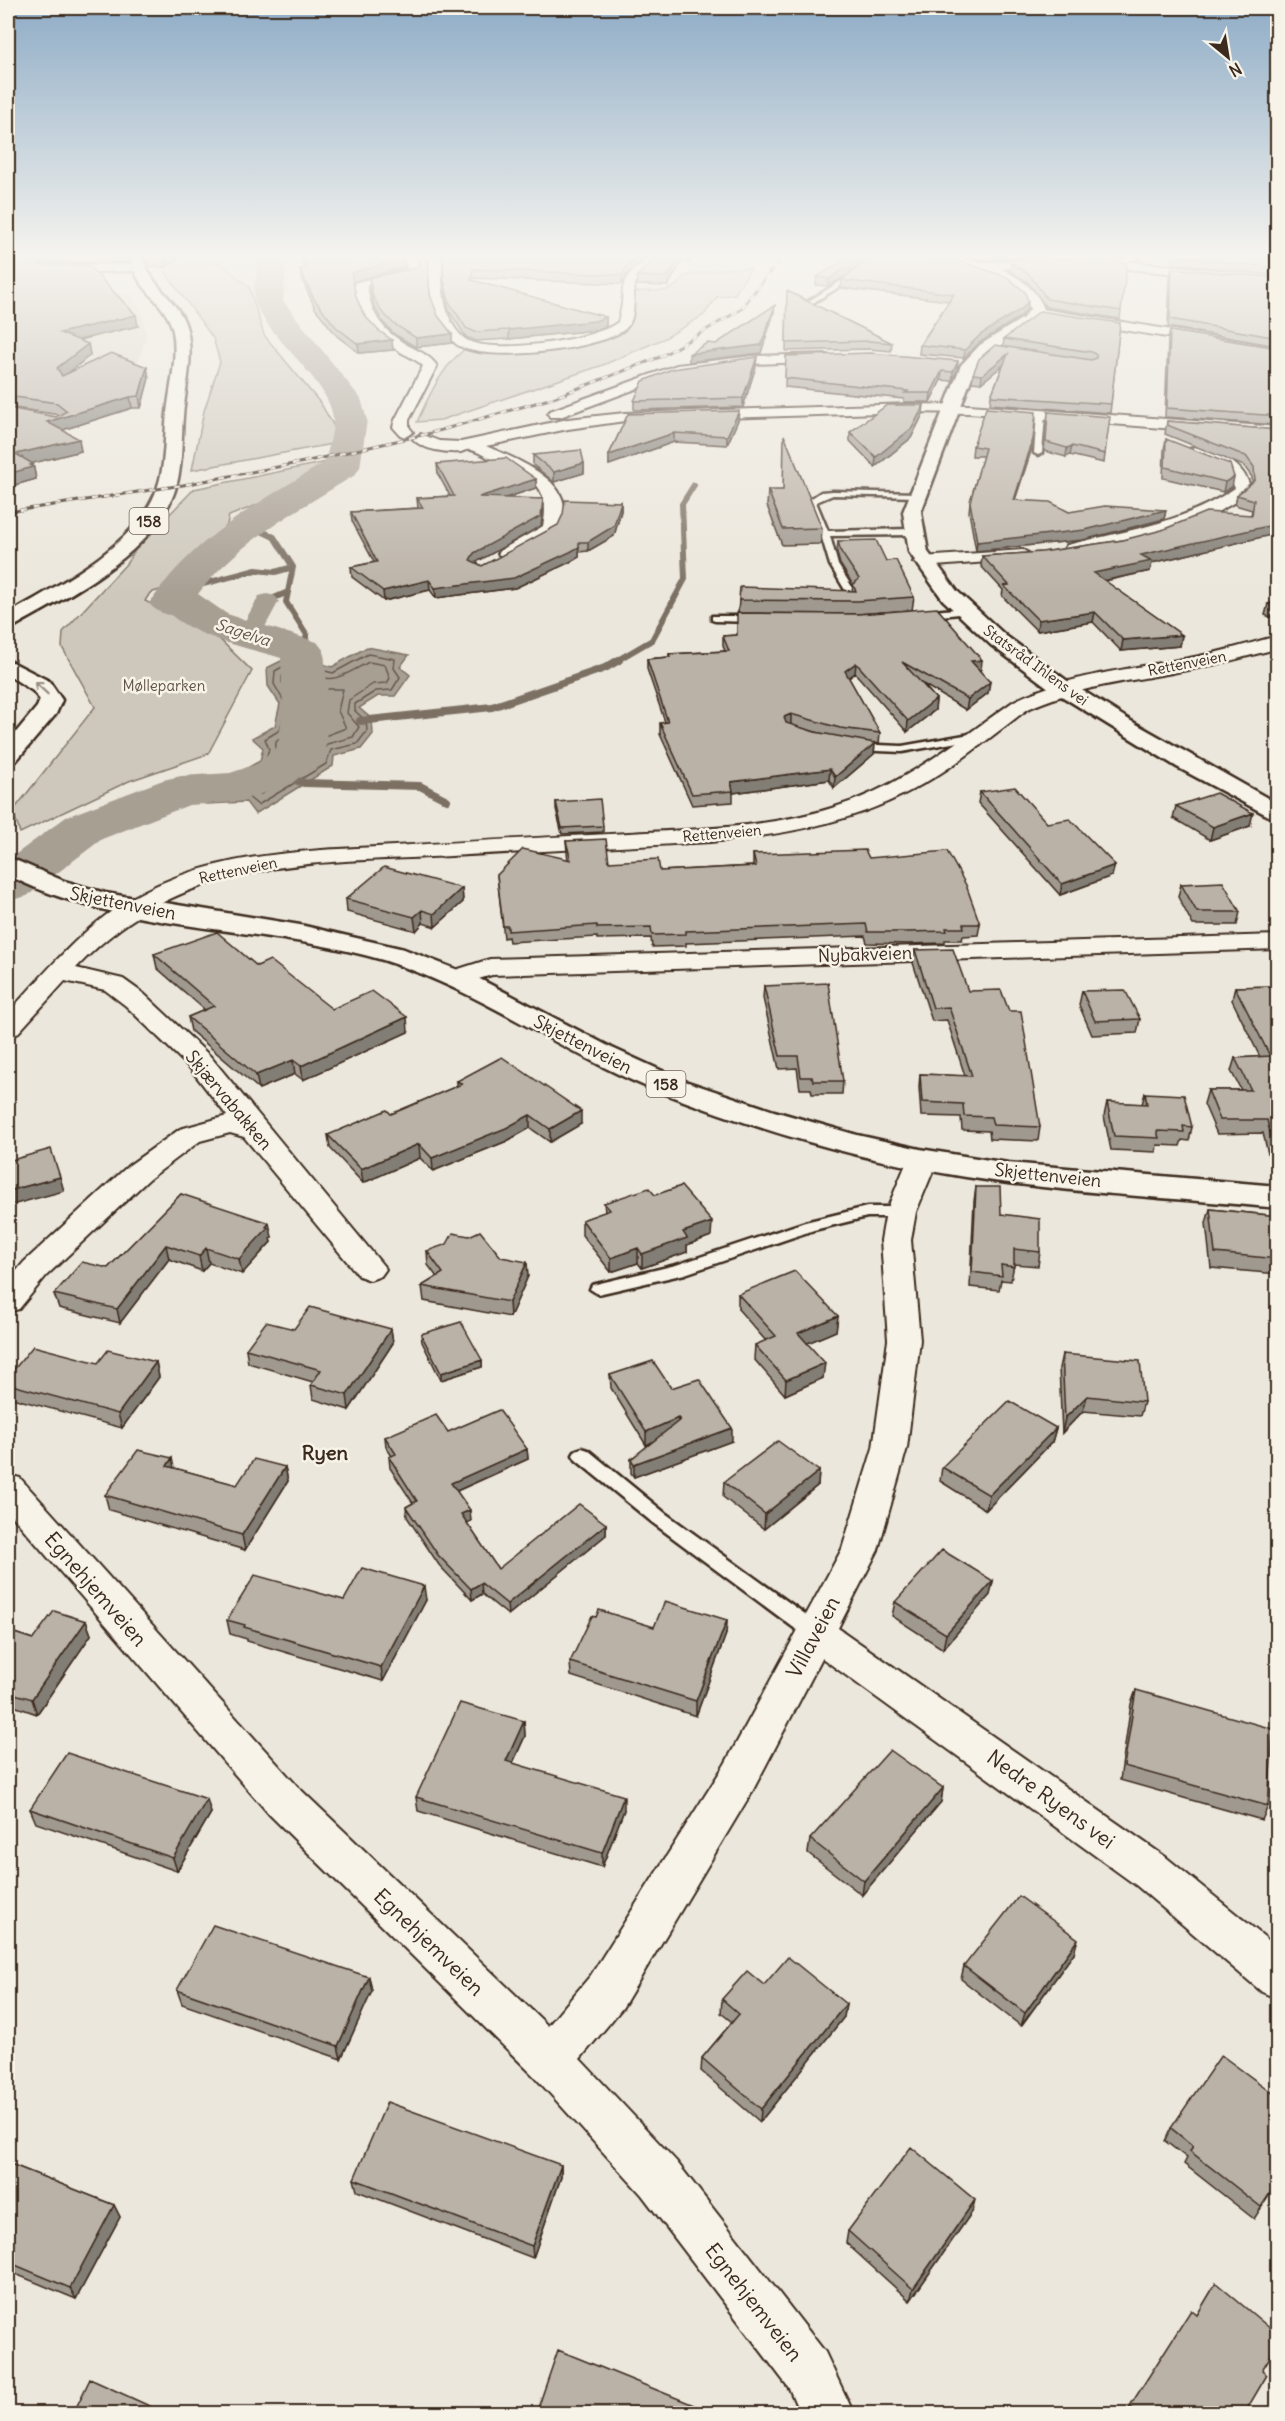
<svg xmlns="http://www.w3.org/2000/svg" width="1285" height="2421" viewBox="0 0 1285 2421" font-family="Delius,sans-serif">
	<rect width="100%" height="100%" fill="#ece7dc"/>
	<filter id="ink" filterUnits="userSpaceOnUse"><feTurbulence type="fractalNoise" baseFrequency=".0167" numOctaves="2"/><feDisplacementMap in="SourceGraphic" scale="12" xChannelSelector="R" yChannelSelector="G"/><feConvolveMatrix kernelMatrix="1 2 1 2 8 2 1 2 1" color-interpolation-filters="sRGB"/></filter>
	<g filter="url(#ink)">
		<path fill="#ddd7cc" d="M219 257H254L252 263 255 266 285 265 274 257H333L329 269 289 279 288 294 205 304 213 265Z
			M131 293 143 316 146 337 134 375 8 410V302Z"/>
		<path fill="#cec8bc" stroke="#84796d" stroke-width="1.5" d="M220 263 249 287 264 335 321 404 343 442 192 470 204 411 220 362 213 338 160 265Z
			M751 268 735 294 717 297 704 315 665 338 603 365 441 420 417 422C431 391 444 362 473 343L487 349 577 341 618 325 628 294C651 285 669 301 684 276L723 269Z
			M341 459 282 495 229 516 226 528 210 539 212 544 185 568V573L163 589 150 593 145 601 153 605 158 603 200 620 252 671 208 754 129 781 20 833 13 811 95 707 62 647 63 632 126 564 136 549 194 489Z"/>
		<path fill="#a89f93" stroke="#7c7064" stroke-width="1.5" d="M367 647 409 655 400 667 410 675 395 696H378L359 708 372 719 373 734 361 749 334 756 333 766 255 814 246 802 207 804 178 800 181 791 180 778 220 783 260 761 263 748 252 738 275 726 280 704 268 686 267 668 289 657 321 652 320 663 332 667Z"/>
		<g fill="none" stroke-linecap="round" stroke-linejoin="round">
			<path stroke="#67594d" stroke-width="1.5" d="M368 654 395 659 394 668 400 677 392 690 376 691 355 704V711L366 721 367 731 357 744 331 750 326 764 258 805 247 796 207 798 187 794 189 786 222 789 264 764 269 749 265 739 280 730 286 705 274 684 275 671 291 662 311 660 318 669 333 673Z
				M369 662 385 665 390 678 387 683 373 684 349 700 347 713 359 727 353 737 327 744 319 759 261 794 247 788V784C264 773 276 764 276 742L288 731 294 702 282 682V676L293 670 306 668C330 689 345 674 369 662Z
				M303 678 326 689H343L338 711 346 728 322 737 311 753 284 768 282 765C290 731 313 718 293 681Z"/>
			<path stroke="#7c7064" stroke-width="6" d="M251 526 274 537 293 567 286 602 307 635 302 651
				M180 590 256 570 275 572 293 567
				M267 601 288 592
				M616 661 652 640 685 579 682 504 694 485"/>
			<path stroke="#7c7064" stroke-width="8" d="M360 721 492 707 605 668 619 660
				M292 779 304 783 420 786 447 800"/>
			<path fill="#a89f93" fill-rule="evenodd" d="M267 594 275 596 279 601 259 638 250 640 241 638 238 633 259 596Z
				M161 596 189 605 192 610 189 615C176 618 156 614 149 603L153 598Z"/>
			<path fill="#a89f93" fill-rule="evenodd" d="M255 257H281L286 266 283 301 361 399 367 420 360 467 355 475C300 509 238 541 198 594L227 614 317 642 324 651 329 706 325 752 318 762 291 784 236 802 189 805 102 839 27 896 8 901V860L66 817 163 780 181 776 230 773 257 764 278 747 283 706 281 658C238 645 181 636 154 597 197 535 262 501 325 462 328 449 333 434 333 421 334 384 268 339 255 302 251 288 261 272 255 257Z"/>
			<g stroke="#3b2a1e" stroke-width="5">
				<path id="service" d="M870 257H876L852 279 811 304H807V302L848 277Z
					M1132 257H1140L1118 265 1115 263Z
					M1041 413 1045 415 1042 453 1038 455 1034 453 1037 415Z
					M833 491 917 493 921 495 917 497 833 495 816 502 828 531 910 529 914 532 910 535 830 536 838 565 856 593 851 596 848 595 830 565 819 528 807 501 821 492Z
					M965 608 970 611 968 613 923 618 918 615 923 612Z
					M712 616H755L760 619 755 622 715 621 712 620Z
					M976 733 981 736 980 738 902 752 854 750 849 747 854 744 902 746Z
					M867 1207H901L909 1212 901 1217H867L814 1230 685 1274 598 1294 590 1289 592 1285 676 1265 805 1222Z
					M582 1448 588 1450 665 1513 823 1627 826 1633 823 1639 816 1641 809 1639 653 1523 576 1460 573 1455 576 1450Z"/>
			</g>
			<g stroke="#3b2a1e" stroke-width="4">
				<path id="minor" d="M403 257H415L420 269 415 275 367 285C371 316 383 332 411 347 421 352 430 356 437 366L409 420V427L413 432 405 437 400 435 393 427 395 420 423 366C416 359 407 356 399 351 370 335 358 316 354 283L407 269Z
					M430 257H442C441 283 442 321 465 339 488 356 597 340 618 322 630 285 610 286 650 257H663L636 281C631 296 638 318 625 329 601 350 479 365 455 343 431 321 428 287 430 257Z
					M1079 257 1278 276V284L1077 264 974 271 968 267 974 263Z
					M137 264 141 265V271L52 273 46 269 52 265Z
					M1036 308 1278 347V355L1031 315V309Z
					M825 354 832 358 830 361 753 364 679 373 560 417H550L548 414 550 411 677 365 753 356Z
					M911 404 969 405 1278 427V437L969 413 911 412 625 421 568 429 486 446C518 460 587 485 557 533L507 559 498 554 501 550 543 526C552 485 529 475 495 461 488 458 476 450 470 450 467 449 464 451 461 452 448 453 422 450 413 439L421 434 439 441 461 442 568 419 625 413Z
					M1195 447C1220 453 1245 463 1251 490L1249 493C1204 524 1156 538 1103 549 1092 551 1078 556 1067 553L1064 549 1067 545C1127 530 1182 524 1235 488L1227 472 1189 455 1187 452 1189 449Z
					M1023 550 1032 555 1029 559 922 567 913 562 922 557Z
					M1278 636V648L1272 650C1240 658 1209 667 1177 672 1125 682 1076 687 1028 709 990 737 954 768 912 790 850 824 780 835 710 842 624 847 538 851 451 856 308 864 183 855 76 968L123 979 144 994 210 1056 386 1269 381 1276 370 1280 359 1276 244 1137 230 1133 200 1141 148 1180 46 1276 19 1309 8 1312V1281L24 1262 128 1166 180 1129 227 1116 190 1068 126 1006 105 990 65 981 17 1034 8 1036V1013C47 971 82 927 132 898 206 855 293 851 377 847 461 842 545 837 629 833 698 829 769 828 835 807 903 786 957 741 1014 701 1068 675 1125 670 1183 659 1215 654 1246 644 1278 636Z
					M1278 935V949L492 975 455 986 446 983 442 978 446 973 490 959Z
					M923 1150 933 1152 938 1159 916 1212 911 1240 920 1340 907 1448 878 1550 838 1628 1167 1858 1278 1948V1999L1262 1992 1137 1886 822 1658 753 1790 623 2007 580 2059 676 2161 825 2352 854 2414H800L789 2388 642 2195 534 2076 269 1814 8 1511V1475L20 1478 299 1788 548 2026 591 1975 725 1764 842 1549 873 1448 888 1340 881 1240 886 1212 908 1159 913 1152Z"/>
			</g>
			<g stroke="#3b2a1e" stroke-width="5">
				<path id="tertiary" d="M932 257C970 254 1030 270 1044 309 1027 334 997 344 976 366L921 512 928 552 957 591 1006 636 1066 680 1131 721 1278 804V821L1177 767 1050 689 991 645 943 600 909 552 903 512 961 365 980 345 1023 318 1030 309 1026 299 1007 283Z"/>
			</g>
			<g stroke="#3b2a1e" stroke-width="5">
				<path id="primary" d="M131 257H143C150 288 180 300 187 330 194 358 185 388 183 416 181 442 183 469 174 493 151 555 69 595 15 626L8 628V614C56 586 132 548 155 494 166 469 164 440 167 413 170 386 178 357 173 331 167 301 133 288 131 257Z
					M8 660 49 681 62 700 56 714 16 761 8 763V742L37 707 40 700 33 691 8 675Z
					M8 857 64 881 105 893 300 925 404 949 476 977 612 1048 682 1080 774 1111 857 1135 920 1149 1008 1163 1278 1186V1208C1174 1198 1069 1193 966 1177 863 1161 762 1131 665 1094 567 1057 483 991 383 960 261 924 122 934 8 875Z"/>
			</g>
			<use href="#service" fill="#f7f3e8" fill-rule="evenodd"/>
			<use href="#minor" fill="#f7f3e8" fill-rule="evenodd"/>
			<use href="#tertiary" fill="#f7f3e8" fill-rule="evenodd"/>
			<use href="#primary" fill="#f7f3e8" fill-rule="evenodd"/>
			<g stroke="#3b2a1e" stroke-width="3">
				<path id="rail" d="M8 512 183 485 304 462 431 433 553 398 660 357 740 310 782 257"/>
			</g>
			<use href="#rail" stroke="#f7f3e8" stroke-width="2" stroke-dasharray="6" stroke-linecap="butt"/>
		</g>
		<path fill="#a09990" stroke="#3b2a1e" stroke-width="1.5" fill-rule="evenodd" d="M8 257H131L130 262 43 263 40 265 138 326 78 340 88 344 90 355 68 373 149 378 141 408H132L62 430 81 451 32 463 33 464 36 479 8 487 56 417 60 415 8 407Z
			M147 257H182L166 267 149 266Z
			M300 257H403L404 267 353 282 356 297 364 315 393 350 359 353 337 336 315 308 301 277 300 269 305 268Z
			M417 257H430L427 268 430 295 438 316 452 334V343L416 347 394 334 382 321 374 305 370 287 369 278 416 268 420 262Z
			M443 257 628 273 622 284 473 278V281L606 317V326L596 330 509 339 476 341 466 337 449 311 445 289Z
			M658 257H695L689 262 682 261 668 286 637 285V276Z
			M949 257H1046L983 260Z
			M1099 257H1126L1120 259Z
			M1171 257H1278V276L1171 263Z
			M1011 263 1121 311 1120 319 1046 307 1028 282 1010 271Z
			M1172 268 1278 278V346L1168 327 1170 276Z
			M847 275 828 286 816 285 817 277Z
			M842 280 1028 301 1027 309 1021 316 979 343 964 358 919 354 920 345 949 301 841 288Z
			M787 291 892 343 891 351 869 349 786 351Z
			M1120 323 1110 413 990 404 991 396 1003 365 981 383 972 382 973 374 1003 347 1004 339Z
			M1170 331 1278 348V425L1165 417 1168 339Z
			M786 356 957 370 952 381 941 380 930 402H904V399L785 387Z
			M756 366 743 407 634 410V401Z
			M1048 412 1105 454 1104 463 1070 455 1066 457 1044 451Z
			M628 414 738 420 727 445 674 442 609 465V455Z
			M923 414 911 438 875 467 850 441V432Z
			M1167 421 1278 430V528H1276L1275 534 1152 563 1150 571 1105 581 1182 635 1180 646 1121 651 1093 622 1037 631 1002 596 1003 590 981 566 982 556 1042 552 1123 540 1251 515 1252 510 1235 505 1237 495 1252 482V477L1244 466 1165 434Z
			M1033 439 1032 448 1015 500 1069 512 1166 510 1164 519 1083 540 976 551 969 512 970 502 983 456H972L973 446Z
			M1166 439 1232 487 1223 492 1163 478 1164 449Z
			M533 455 584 463V473L554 482 533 465Z
			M437 464 536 479V488L506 498 543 499V509L541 526 476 562 482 566 621 502V511L614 536 588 551 579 552V557L570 562 515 588 436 598 430 590 384 601 352 577 351 567 374 562 352 521 351 512 418 508 417 498 450 496 438 474Z
			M768 490 822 528 821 544 782 545 767 506Z
			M838 541 886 561 914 597 912 610 857 614 738 613 739 600 852 591 853 585 840 564 837 553Z
			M1278 600V620L1265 615 1268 604Z
			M737 635 981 670H979L988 693 966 710 923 684 936 699 935 710 907 732 855 673 849 678 880 733 879 744 875 743 874 754 834 788 829 780 733 793V802L692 805 660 734V723L665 722 647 669V659L669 657V654L725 651 723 646V636ZM790 725 823 734 815 732Z
			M980 792 1047 823 1112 876 1060 895 978 803Z
			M556 802 603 826V832L562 834 556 809Z
			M1176 806 1250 826 1210 840 1173 818Z
			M566 841 609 862 660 871 753 866V854L869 858 980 924 978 935 963 936 962 940H945V943L907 944 867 943 865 936 686 943V946L652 947 651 938 597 939V937L509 942 508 937 504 938 497 875 568 860 567 852Z
			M1181 884 1240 912 1237 925H1193L1178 897Z
			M462 888 463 902 435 927 423 923 416 931 347 912 346 899Z
			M915 950 968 991 1040 1127 1038 1141 990 1139 989 1131 962 1130 961 1117 921 1116 919 1087 920 1074 965 1076 947 1020 932 1021 913 963Z
			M154 954 257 966 332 1009 408 1032 303 1080 295 1074 259 1089 191 1031 188 1017 205 1010 157 968Z
			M764 986 843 1081 842 1094H812L811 1089H800L797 1068 779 1069 763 998Z
			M1278 986V1159L1269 1158 1263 1133 1217 1134 1204 1104 1208 1090H1241L1231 1071 1235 1058 1260 1057 1232 1000 1235 987Z
			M1082 991 1140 1019 1137 1033 1092 1035 1079 1005Z
			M457 1081 581 1124 550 1142 530 1128 507 1141 433 1171 420 1158 363 1183 330 1148 328 1135 391 1114 457 1086Z
			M1145 1093 1192 1127 1189 1141 1182 1140 1180 1146 1157 1145 1156 1152 1111 1150 1104 1116 1107 1102 1142 1104Z
			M976 1187 1001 1214 1040 1252 1038 1266 1014 1264 1011 1281 1001 1280 999 1290 970 1287 974 1201Z
			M181 1194 272 1237 270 1239 271 1242 242 1274 209 1263 202 1271 169 1259 120 1323 59 1308 54 1294 108 1268Z
			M655 1195 711 1236 687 1245V1252L642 1268 638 1263 611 1272 582 1235V1220L605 1212 604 1203Z
			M1210 1209 1278 1216V1274L1211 1268 1206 1223Z
			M427 1251 528 1276 510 1317 424 1301 422 1286 437 1277 428 1265Z
			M738 1294 838 1316 836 1331 807 1343 823 1378 785 1395 754 1359 755 1345 766 1341 738 1309Z
			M294 1329H391L393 1343 349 1410 313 1399 311 1385 313 1382 248 1363 246 1349Z
			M421 1334 482 1360V1367L441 1380 422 1342Z
			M1062 1354 1144 1402 1140 1416 1083 1411 1062 1433 1059 1368Z
			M156 1362 159 1377 122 1428 8 1397V1377L98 1363Z
			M610 1375 671 1388 732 1441 634 1477 631 1473V1459L653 1442 646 1445 611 1388Z
			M1056 1428 1052 1442 986 1510 940 1481 942 1467Z
			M448 1432 527 1449 528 1459 457 1491 471 1521 467 1523 498 1569 606 1524V1535L508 1615 482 1594 472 1600 439 1565 407 1517 406 1507 413 1503 390 1468 389 1457 392 1456 386 1447 385 1437Z
			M285 1467 288 1481 245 1550 109 1510 105 1495 174 1468 237 1485Z
			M819 1471 818 1485 764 1529 723 1497 724 1482Z
			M993 1581 990 1595 943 1649 892 1616 895 1602Z
			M344 1600H426L383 1681 247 1641V1639L230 1634 227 1620Z
			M727 1620 726 1634 696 1716 571 1676 570 1662 654 1627Z
			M86 1621 91 1635 37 1714 8 1704V1631L33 1639Z
			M1136 1690 1268 1806 1262 1820 1120 1780 1131 1704Z
			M524 1721 525 1736 513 1763 624 1810 602 1867 418 1811 416 1797Z
			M943 1788 941 1802 862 1895 808 1853 810 1839Z
			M30 1809 211 1813 177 1871 36 1823Z
			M1074 1953 1021 2026 961 1979 964 1966Z
			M369 1977 372 1991 341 2059 182 2004 177 1990Z
			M764 1985 846 2004 844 2017 760 2122 701 2071 702 2058 732 2022 721 2013 722 1999Z
			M1278 2097V2182L1254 2219 1184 2164 1187 2158 1165 2141 1171 2128Z
			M8 2163 114 2205 120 2217 76 2299 8 2271Z
			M561 2165V2177L533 2258 357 2191 354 2179Z
			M972 2212 910 2301 846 2243 848 2231Z
			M1262 2370 1244 2414H1126L1130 2406Z"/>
		<path fill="#827d75" stroke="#3b2a1e" stroke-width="1.5" d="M34 257H42L43 263 36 267Z
			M165 257H182L166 267Z
			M427 257H430L427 268Z
			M637 257H647L628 273 622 284V275L628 264Z
			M680 257H682V261L668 286V277Z
			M689 257H695L689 262Z
			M859 257H867L847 275 828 286 829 279Z
			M983 257H1046L983 260Z
			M403 259 404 267 352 282 351 273Z
			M1028 301 1027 309 1021 316 979 343 964 358 965 350 980 335Z
			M775 305 774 313 761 353 689 362V354L761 345Z
			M136 315 138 326 62 344 60 333Z
			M606 317V326L596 330 509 339V330Z
			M452 334V343L416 347V338Z
			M392 340 393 350 359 353 358 344Z
			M88 344 90 355 60 380 57 368Z
			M1008 354 1007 362 981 383 982 375Z
			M757 357 756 366 743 407V398Z
			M958 361 957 370 952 381 953 372Z
			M147 367 149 378 141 408 139 396Z
			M942 371 941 380 930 402 931 393Z
			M130 397 132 408 50 434 47 422Z
			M924 405 923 414 911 438 875 467 876 457Z
			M739 411 738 420 727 445V436Z
			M674 433V442L609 465V455Z
			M79 439 81 451 18 467 16 454Z
			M1033 439 1032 448 1012 509 1014 500Z
			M1072 446 1070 455 1066 457 1067 448Z
			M584 463V473L554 482V472Z
			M33 464 36 479 8 487V474Z
			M1234 477 1232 487 1223 492 1225 482Z
			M536 479V488L480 506 479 497Z
			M543 499V509L541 526 475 563 470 560 474 553Z
			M621 502V511L614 536 588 551V542Z
			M1166 510 1164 519 1083 540 976 551 977 542Z
			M1278 518V528H1276L1275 534 1152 563 1150 571 1093 583 1094 573 1141 555Z
			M579 547V557L570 562 515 588 436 598 435 588Z
			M429 580 430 590 384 601 383 591Z
			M1095 612 1093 622 1037 631 1038 620Z
			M1182 635 1180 646 1121 651 1123 640Z
			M982 660 981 670 970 671 971 661Z
			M856 663 855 673 844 681 845 671Z
			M990 682 988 693 966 710 968 699Z
			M936 699 935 710 907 732 908 721Z
			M791 714V725L784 728V717Z
			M875 743 874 754 834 788 835 777Z
			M830 769 829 780 733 793 731 782Z
			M1253 813 1250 826 1210 840 1213 827Z
			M1115 865 1112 876 1060 895 1062 884Z
			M462 888 463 902 435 927 434 914Z
			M422 910 423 923 416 931 414 917Z
			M407 1017 408 1032 303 1080 301 1066Z
			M293 1060 295 1074 259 1089 256 1075Z
			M581 1111V1124L550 1142V1129Z
			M530 1115V1128L507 1141 433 1171 432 1158Z
			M419 1144 420 1158 363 1183 361 1169Z
			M60 1177 64 1191 8 1206V1191Z
			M712 1222 711 1236 687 1245V1252L642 1268V1254L683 1232Z
			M269 1223 272 1237 270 1239 271 1242 242 1274 239 1259Z
			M166 1245 169 1259 120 1323 117 1309Z
			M206 1248 209 1263 202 1271 199 1256Z
			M638 1248V1263L611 1272V1258Z
			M527 1262 528 1276 510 1317 509 1302Z
			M838 1316 836 1331 796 1348 798 1333Z
			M391 1329 393 1343 349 1410 347 1395Z
			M482 1360V1367L441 1380V1373Z
			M156 1362 159 1377 122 1428 118 1414Z
			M825 1363 823 1378 785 1395 786 1380Z
			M1087 1396 1083 1411 1062 1433 1065 1418Z
			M678 1418V1431L646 1445V1432Z
			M732 1428V1441L634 1477V1464Z
			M1056 1428 1052 1442 986 1510 989 1495Z
			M527 1449 528 1459 452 1493 451 1483Z
			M172 1458 175 1473 167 1466Z
			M285 1467 288 1481 245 1550 242 1535Z
			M819 1471 818 1485 764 1529 765 1514Z
			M470 1510 471 1521 462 1525 461 1514Z
			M606 1524V1535L508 1615 507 1604Z
			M993 1581 990 1595 943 1649 946 1634Z
			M481 1583 482 1594 472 1600 471 1589Z
			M424 1586 426 1600 383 1681 381 1667Z
			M727 1620 726 1634 696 1716V1701Z
			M86 1621 91 1635 37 1714 32 1699Z
			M524 1721 525 1736 507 1775 506 1761Z
			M943 1788 941 1802 862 1895 864 1881Z
			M624 1796V1810L602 1867V1853Z
			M207 1799 211 1813 177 1871 173 1858Z
			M1078 1939 1074 1953 1021 2026 1025 2013Z
			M369 1977 372 1991 341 2059 338 2046Z
			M846 2004 844 2017 760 2122 761 2109Z
			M561 2165V2177L533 2258 532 2246Z
			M975 2200 972 2212 910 2301 913 2289Z
			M114 2205 120 2217 76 2299 70 2288Z"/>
		<path fill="#bab2a7" stroke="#3b2a1e" stroke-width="1.5" d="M8 257H34V261L41 265H88L136 315 60 333 88 344 57 368 62 376 111 353 147 367 139 396 130 397 47 422 79 439 16 454 33 464 30 465 33 467 8 474V408L56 417 67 411 57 403 8 396Z
			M303 257H403V259L351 273 356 297 364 315 378 330 392 340 358 344 336 327 314 299 300 269 307 268Z
			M420 257H427V260L430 295 438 316 452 334 416 338 394 324 381 311 373 296 369 278 416 268 421 259Z
			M443 257H637L628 264 622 275 473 269 471 280 606 317 595 321 509 330 475 332 466 328 449 302 444 280Z
			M658 257H680L668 277 637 276Z
			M850 257H859L847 267 829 279 817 277Z
			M871 257H947L1007 277 1025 292 1028 301 1023 308 980 335 965 350 920 345 954 294 842 280Z
			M1179 257H1278V268Z
			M1078 258 1127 263 1121 311 1047 299 1029 274 1011 263Z
			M1172 268 1278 278V338L1170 319Z
			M787 291 892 343 870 341 786 343Z
			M775 305 761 345 689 354 707 343 716 344Z
			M1040 311 1120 323 1111 404 991 396 1008 354 982 375 973 374 979 359 995 345 1091 360 1096 358V355L1092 352 1004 339Z
			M1170 331 1278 348V416L1167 408Z
			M870 353 958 361 953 372 942 371 931 393H905L908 391 785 378 786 356Z
			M757 357 743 398 634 401 643 381 672 369Z
			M887 405H924L912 428 876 457 850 432Z
			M986 408 1036 412 1033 439 1014 500 1050 502 1069 512 1105 506 1166 510 1085 530 977 542 970 502 985 448 973 446Z
			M739 411 727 436 674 433 609 455 628 414Z
			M1048 412 1110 417 1105 454 1072 446 1067 448 1046 442Z
			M1167 421 1278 430 1277 524 1141 555 1152 561 1094 573 1182 635 1123 640 1095 612 1038 620 1004 586 1009 585 982 556 1042 552 1123 540 1162 530 1206 512 1252 515 1254 500 1237 495 1255 480 1254 467 1246 456 1167 425Z
			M784 435 822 528 783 529 768 490H783Z
			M1166 439 1230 464 1234 477 1225 482 1165 467Z
			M581 450 584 463 554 472 533 455Z
			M506 458 536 479 479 497 543 499 541 516 474 553 470 560 482 566 558 525 563 514 565 500 621 502 614 526 588 542H579V547L570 552 514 578 435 588 429 580 383 591 351 567 377 562 351 512 423 508 417 498 454 496 437 464Z
			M876 540 886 561 896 560 914 597 858 601 739 600 740 587 856 591 853 585 859 579 841 552 838 541Z
			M1278 600V608L1268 604Z
			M937 608 982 660 971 661 990 682 968 699 902 662 936 699 908 721 856 663 845 671 880 733 840 728 791 714 784 717 786 723 815 732 875 743 835 777 830 769 731 782 733 791 692 794 660 723 668 722 647 659 670 657 669 654 729 651 723 636 737 635V613L858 614Z
			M1015 787 1047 823 1070 819 1115 865 1062 884 980 792Z
			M1216 793 1253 813 1213 827 1176 806Z
			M600 799 603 826 562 828 556 802Z
			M606 839 609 862 658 859 660 871 756 866 753 854 865 850 869 858 947 851 966 885 980 924H963L964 928H946L947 931 908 932H868L866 924 686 931V934L652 935 651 927 597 928V925L508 931V926H503L497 875 523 849 571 860 566 841Z
			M384 867 462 888 434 914 422 910 414 917 346 899Z
			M1223 882 1240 912H1197L1181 884Z
			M217 932 257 966 270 960 332 1009 372 991 407 1017 301 1066 293 1060 256 1075 188 1017 214 1006 154 954Z
			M953 949 968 991 1001 990 1009 1011H1021L1040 1127 993 1125 991 1117 964 1116 963 1104 922 1102 920 1074 972 1076 949 1007 933 1008 915 950Z
			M828 983 843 1081H813L812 1077H801L798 1056H780L764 986Z
			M1278 986V1145H1273L1267 1120H1220L1208 1090H1251L1235 1058 1270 1056 1235 987Z
			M1125 990 1140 1019 1095 1021 1082 991Z
			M502 1057 581 1111 550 1129 530 1115 506 1128 432 1158 419 1144 361 1169 328 1135 387 1110 391 1114 462 1084 457 1081Z
			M1145 1093 1184 1095 1192 1127 1183 1126 1184 1132 1157 1131 1159 1138 1114 1136 1107 1102 1147 1104Z
			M51 1149 60 1177 8 1191V1161Z
			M681 1186 712 1222 683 1232 687 1238 642 1254 638 1248 611 1258 582 1220 610 1210 604 1203 649 1188 655 1195Z
			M976 1187H1000L1001 1214 1040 1219V1252L1014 1249V1267L1001 1265 1002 1276 972 1272Z
			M181 1194 269 1223 266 1227 268 1228 239 1259 206 1248 199 1256 166 1245 117 1309 54 1294 82 1262 108 1268Z
			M1210 1209 1278 1216V1259L1215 1253Z
			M480 1231 501 1257 527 1262 509 1302 422 1286 443 1273 427 1251 447 1244 453 1233 469 1236Z
			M795 1271 838 1316 798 1333 825 1363 786 1380 755 1345 776 1336 738 1294Z
			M310 1307 391 1329 347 1395 311 1385 321 1370 246 1349 266 1322 294 1329Z
			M461 1322 482 1360 441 1373 421 1334Z
			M33 1346 98 1363 108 1350 156 1362 118 1414 8 1384V1377Z
			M1062 1354 1140 1361 1144 1402 1087 1396 1065 1418Z
			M653 1361 671 1388 699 1379 732 1428 634 1464 631 1459 680 1420 678 1418 646 1432 610 1375Z
			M1009 1401 1056 1428 989 1495 942 1467Z
			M499 1410 527 1449 451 1483 470 1510 461 1514 498 1569 579 1504 606 1524 507 1604 481 1583 471 1589 438 1555 406 1507 417 1501 389 1457 396 1454 385 1437 436 1415 448 1432Z
			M778 1441 819 1471 765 1514 724 1482Z
			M138 1450 172 1458 167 1466 237 1485 254 1459 285 1467 242 1535 105 1495Z
			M942 1550 993 1581 946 1634 895 1602Z
			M362 1568 424 1586 381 1667 244 1627 245 1625 227 1620 255 1575 344 1600Z
			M665 1601 727 1620 696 1701 570 1662 592 1616 596 1617 599 1610 654 1627Z
			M54 1611 86 1621 32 1699 8 1692V1631L33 1639Z
			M1136 1690 1273 1729 1268 1806 1124 1766Z
			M460 1703 524 1721 506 1761 624 1796 602 1853 416 1797Z
			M890 1750 943 1788 864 1881 810 1839Z
			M67 1753 207 1799 173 1858 30 1809Z
			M1019 1896 1078 1939 1025 2013 964 1966Z
			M213 1925 369 1977 338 2046 177 1990Z
			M788 1957 846 2004 761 2109 702 2058 739 2014 722 1999 747 1971 764 1985Z
			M1221 2055 1278 2097V2181L1261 2207 1190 2151 1193 2146 1171 2128Z
			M387 2102 561 2165 532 2246 354 2179Z
			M911 2147 975 2200 913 2289 848 2231Z
			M8 2163 114 2205 70 2288 8 2262Z
			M1216 2283 1278 2335V2344L1262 2370 1267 2375 1244 2414H1138L1130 2406 1191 2310 1197 2315Z
			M558 2350 716 2414H536Z
			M90 2379 167 2414H73Z"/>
		<defs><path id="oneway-shaft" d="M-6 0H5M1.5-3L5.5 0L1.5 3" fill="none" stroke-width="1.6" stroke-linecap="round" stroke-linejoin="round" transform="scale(1.5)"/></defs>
		<use stroke="#998e83" href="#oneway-shaft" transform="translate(41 688) rotate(-137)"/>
	</g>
	<linearGradient id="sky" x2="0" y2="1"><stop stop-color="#8eacc6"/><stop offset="0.43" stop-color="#f6f4ef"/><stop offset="1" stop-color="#f6f4ef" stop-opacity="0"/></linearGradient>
	<rect width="1285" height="596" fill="url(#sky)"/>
	<g text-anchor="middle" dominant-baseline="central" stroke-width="5" stroke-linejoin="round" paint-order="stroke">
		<g font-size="15" fill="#3b2a1e" stroke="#f7f3e8">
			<text transform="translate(1187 663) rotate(-11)">Rettenveien</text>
			<text transform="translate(1036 665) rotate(36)">Statsråd Ihlens vei</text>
			<text transform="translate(722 833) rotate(-5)">Rettenveien</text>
			<text transform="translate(238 870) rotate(-12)">Rettenveien</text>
		</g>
		<g font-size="15" fill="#605246" stroke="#f7f3e8">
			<text x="164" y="685">Mølleparken</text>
		</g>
		<g fill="#f7f3e8" stroke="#73665b" stroke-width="1.5">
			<rect x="129.5" y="508" width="39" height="26" rx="4.5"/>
			<rect x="646.5" y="1071" width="39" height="26" rx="4.5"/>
		</g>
		<g font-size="16" font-weight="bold" fill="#3b2a1e">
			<text x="149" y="521">158</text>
			<text x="666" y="1084">158</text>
		</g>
		<g font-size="16" font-style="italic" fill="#615347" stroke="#f7f3e8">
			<text transform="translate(243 632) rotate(18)">Sagelva</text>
		</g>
		<g font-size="18" fill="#3b2a1e" stroke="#f7f3e8">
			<text transform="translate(123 903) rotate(11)">Skjettenveien</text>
			<text transform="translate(865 954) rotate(-2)">Nybakveien</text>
			<text transform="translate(583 1044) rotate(27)">Skjettenveien</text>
			<text transform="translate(229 1100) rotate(50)">Skjærvabakken</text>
			<text transform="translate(1048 1175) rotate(6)">Skjettenveien</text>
		</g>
		<g font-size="20" font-weight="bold" fill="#3b2a1e" stroke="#f7f3e8">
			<text x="325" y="1452">Ryen</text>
		</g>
		<g font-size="21" fill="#3b2a1e" stroke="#f7f3e8">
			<text transform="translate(96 1589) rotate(49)">Egnehjemveien</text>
			<text transform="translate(813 1637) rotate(-62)">Villaveien</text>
			<text transform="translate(1051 1799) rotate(36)">Nedre Ryens vei</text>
			<text transform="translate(429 1942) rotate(44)">Egnehjemveien</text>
			<text transform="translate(754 2302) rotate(52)">Egnehjemveien</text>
		</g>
	</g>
	<rect width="1285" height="2421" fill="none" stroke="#f7f3e8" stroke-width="30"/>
	<rect x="15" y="15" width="1255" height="2391" fill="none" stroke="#3b2a1e" stroke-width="2" filter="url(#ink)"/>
	<g transform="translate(1228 57) rotate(150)" stroke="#f7f3e8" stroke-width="4.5" paint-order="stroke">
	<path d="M0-4.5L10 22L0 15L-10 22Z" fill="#3b2a1e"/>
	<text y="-9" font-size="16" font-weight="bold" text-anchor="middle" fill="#3b2a1e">N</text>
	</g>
</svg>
